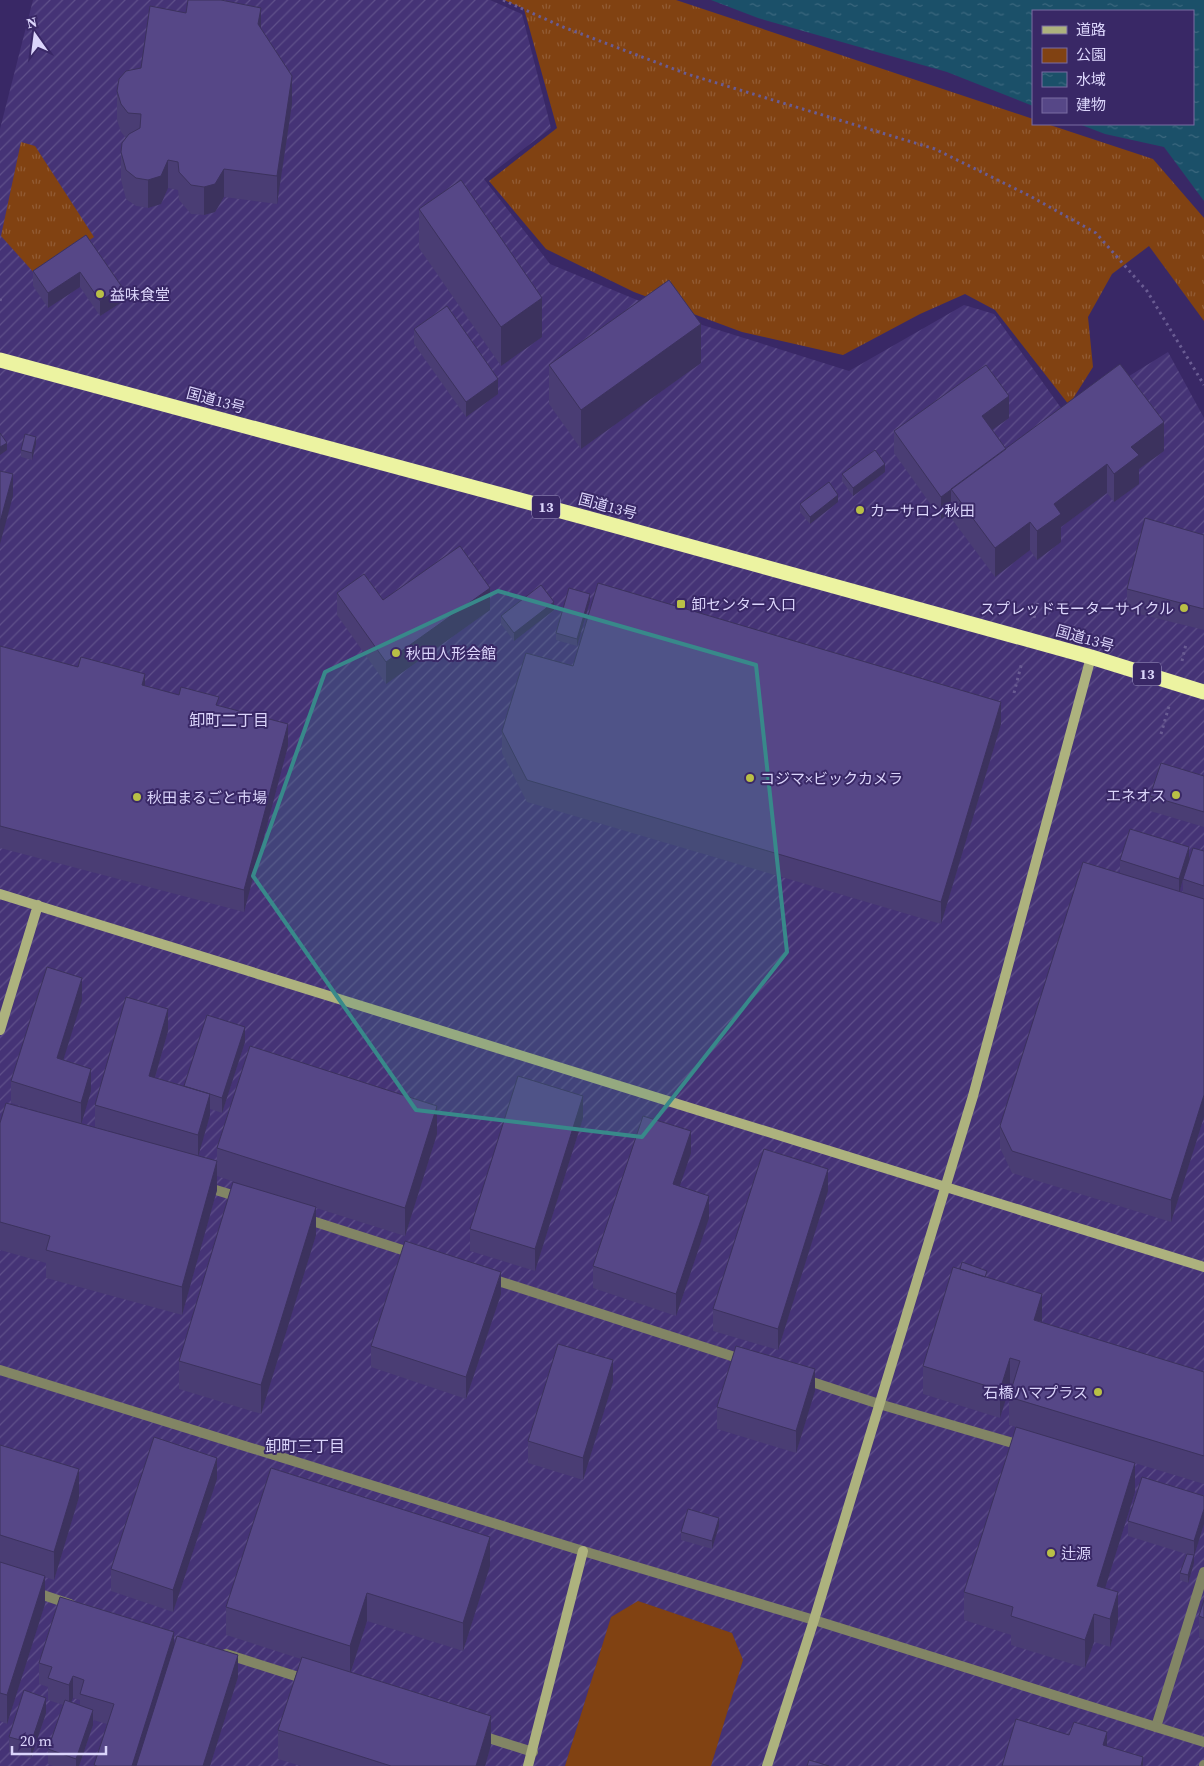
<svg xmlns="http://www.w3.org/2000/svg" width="1204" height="1766" viewBox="0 0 1204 1766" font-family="'Source Serif 4','Noto Sans JP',serif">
	<defs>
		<pattern id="industrial-furrows" width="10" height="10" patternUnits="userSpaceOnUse" patternTransform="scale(1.25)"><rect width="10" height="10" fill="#453376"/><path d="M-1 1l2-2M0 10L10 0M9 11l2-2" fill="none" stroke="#5f508a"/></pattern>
		<pattern id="grass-tufts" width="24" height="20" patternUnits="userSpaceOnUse" patternTransform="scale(1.25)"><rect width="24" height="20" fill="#814212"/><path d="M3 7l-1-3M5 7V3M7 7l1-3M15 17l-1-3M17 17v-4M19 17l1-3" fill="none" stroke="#925c35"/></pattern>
		<pattern id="water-ripples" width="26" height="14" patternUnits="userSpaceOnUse" patternTransform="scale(1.25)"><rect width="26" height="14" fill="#1b5069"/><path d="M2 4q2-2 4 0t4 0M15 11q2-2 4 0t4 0" fill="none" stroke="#3c687f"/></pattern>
	</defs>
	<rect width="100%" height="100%" fill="#392866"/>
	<path fill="url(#industrial-furrows)" d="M33 0H490L522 14 551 128 484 179 550 264 683 319 849 371 964 305 994 314 1066 415 1168 352 1204 418V1766H0V129Z"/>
	<path fill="url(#grass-tufts)" d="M504 0H676L1033 119V124H1047L1153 159 1204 218V321L1149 246 1112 274 1088 317 1093 367 1069 405 995 310 965 294 920 314 843 355 742 332 634 292 546 249 489 181 557 128 524 9Z
		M21 142 35 146 94 237 36 275 1 236Z"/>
	<path fill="#814212" d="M638 1601 732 1633 743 1660 711 1766H565L611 1617Z"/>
	<path fill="url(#water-ripples)" d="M711 0H1204V201L1164 147 1105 134 1079 124H1193V11H1033V106L947 72 758 18Z"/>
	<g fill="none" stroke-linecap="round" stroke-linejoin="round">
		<path stroke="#6a5c93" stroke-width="3" stroke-dasharray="2.5 4" stroke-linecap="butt" d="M503 0 563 27 687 74 935 149 1030 196 1096 233 1147 291 1204 385
			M0 301 1 297
			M1034 618 1038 602
			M1182 661 1186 644
			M1014 693 1022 662
			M1161 734 1169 706"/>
		<path stroke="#828565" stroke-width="10" d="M1156 1727 1204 1572
			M1204 1766V1765"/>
		<path stroke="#828565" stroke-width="10" d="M206 1187 242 1198
			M303 1218 415 1254
			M489 1278 744 1360
			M0 1370 583 1551 814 1620 1204 1742
			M803 1379 879 1404 1023 1446
			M34 1592 70 1604
			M226 1654 308 1680
			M479 1735 533 1752"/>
		<path stroke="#adb27e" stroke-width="10" d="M0 894 1204 1267
			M0 1030 38 905
			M528 1766 583 1551
			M767 1766 814 1620 973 1096 1091 657"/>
		<path stroke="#ecf3a1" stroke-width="15" d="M0 360 587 518 1091 657 1204 692"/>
	</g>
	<path fill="#4a3d74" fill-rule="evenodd" d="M261 29 292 104 277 204 224 197 215 212 204 215 191 214 179 200 178 190 168 188 161 204 148 208 136 206 126 199 121 180V152L126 138 121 132 117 120V91L141 68Z
		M419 209 542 337 501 366 419 248Z
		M86 235 122 302 100 316 80 287 48 308 33 286V271Z
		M414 329 498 394 466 417 414 344Z
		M701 363 581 449 549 404V365Z
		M1009 418 992 430 1006 449 1164 451 1139 469V484L1114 502 1107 493 1061 527V542L1037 560 1030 550 995 577 951 518V512L941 519 894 453V431Z
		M36 444 32 460 21 457V450Z
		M885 472 853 496 842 481V474Z
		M838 502 810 524 800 512V504Z
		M1204 535V630L1127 611V589Z
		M337 593 383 600 490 610 386 684 337 615Z
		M590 601 577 646 556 640V633Z
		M554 610 514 641 501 624V616Z
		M0 646 219 706 288 746 244 912 0 848Z
		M573 666 1001 724 941 924 527 802 502 753V731Z
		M1204 776V827L1150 811V796Z
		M1204 851V1117L1171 1222 1012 1173 1000 1148V1126L1120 873V860H1189ZM1183 881V893L1179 892Z
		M82 1000 63 1060 91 1091 81 1124 163 1146 95 1127V1105L168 1031 155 1078 184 1086 245 1042 222 1113 210 1109V1115L198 1156 217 1190 182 1315 46 1278V1263L0 1250V1123L59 1118 11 1103V1081Z
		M583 1118 535 1271 470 1251V1229Z
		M437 1134 405 1236 316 1208V1235L261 1414 179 1389V1361L252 1188 217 1176V1148Z
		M691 1153 679 1187 709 1218 676 1316 593 1288V1266Z
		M828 1191 778 1350 713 1331V1309Z
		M960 1269 987 1277 1041 1323 1204 1372V1484L1055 1439 1135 1492 1105 1588 1118 1621 1110 1647 1094 1642 1085 1668 1011 1645V1635L964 1620V1592L1016 1427 1009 1425V1397L1012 1387 1010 1386 1000 1418 923 1394V1366Z
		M501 1294 466 1399 371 1367V1346Z
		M613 1382 583 1480 528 1463V1441Z
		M815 1391 796 1453 717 1429V1407Z
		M0 1445 79 1497 54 1580 45 1577V1604L7 1724 0 1721Z
		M217 1479 173 1612 111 1591V1569Z
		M1204 1496V1524L1194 1556V1563L1188 1583 1180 1580V1573L1186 1554 1128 1536V1521Z
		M719 1526 712 1549 681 1540V1532Z
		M490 1566 463 1651 367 1621 351 1672 491 1745 485 1766H301L278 1759V1730L301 1659 226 1635V1607Z
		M1204 1600V1640L1199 1638V1616Z
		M174 1646 238 1677 210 1766H94L107 1724 93 1720V1725L79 1766H53L48 1764V1749L63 1705 48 1700V1687L39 1684V1663ZM73 1698 80 1700V1705L71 1702Z
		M46 1713 31 1758 9 1752V1737Z"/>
	<path fill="#3c325e" d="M261 8V36L258 24Z
		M292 76V104L277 204V176Z
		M168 160V188L161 204 148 208V180Z
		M224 169V197L215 212 204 215V187Z
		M80 272V287L48 308V293Z
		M122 287V302L100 316V301Z
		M542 298V337L501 366V327Z
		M701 324V363L581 449V410Z
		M498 379V394L466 417V402Z
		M1009 396V418L982 437V416Z
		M1164 422V451L1139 469V484L1114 502V474L1131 447Z
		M36 437V444L32 460V453Z
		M7 443V450L0 455V447Z
		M885 464V472L853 496V488Z
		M1107 464V493L1061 527V542L1037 560V531L1054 504Z
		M13 474V496L0 544V522Z
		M951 490V512L941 519V497Z
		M838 495V502L810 524V517Z
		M1030 522V550L995 577V548Z
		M490 588V610L386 684V662Z
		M590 594V601L577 646V639Z
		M554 602V610L514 641V633Z
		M145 674V696L142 685Z
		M1001 702V724L941 924V902Z
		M288 724V746L244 912V890Z
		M1189 847V862L1183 879 1179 894V879Z
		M82 978V1000L57 1080V1058Z
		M168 1009V1031L149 1098V1076Z
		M245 1027V1042L222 1113V1098Z
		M91 1069V1091L81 1125V1103Z
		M210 1094V1115L198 1157V1135Z
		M1204 1095V1117L1171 1222V1200Z
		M583 1096V1118L535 1271V1249Z
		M437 1106V1134L405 1236V1208Z
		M691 1131V1153L673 1206V1184Z
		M217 1161V1190L182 1315V1287Z
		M828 1169V1191L778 1350V1329Z
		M709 1196V1218L676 1316V1294Z
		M316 1207V1235L261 1414V1385Z
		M501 1272V1294L466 1399V1377Z
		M1042 1294V1322L1034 1320Z
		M1010 1358V1386L1000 1418V1390Z
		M613 1360V1382L583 1480V1458Z
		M815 1369V1391L796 1453V1431Z
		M217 1458V1479L173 1612V1590Z
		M1135 1463V1492L1097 1614V1586Z
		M79 1469V1497L54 1580V1552Z
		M1204 1509V1524L1194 1556V1541Z
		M719 1518V1526L712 1549V1541Z
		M490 1537V1566L463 1651V1623Z
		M1194 1555V1563L1188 1583V1575Z
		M45 1576V1604L7 1724V1695Z
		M1118 1592V1621L1110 1647V1619Z
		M367 1593V1621L350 1674V1646Z
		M1094 1614V1642L1085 1668V1640Z
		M174 1632V1654L138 1766H132Z
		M238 1655V1677L210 1766H203Z
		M73 1676V1698L69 1707V1685Z
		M46 1698V1713L31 1758V1743Z
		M93 1710V1725L79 1766H76V1759Z
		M491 1716V1745L485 1766H476Z
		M1107 1732V1760L1103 1745Z
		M1143 1757V1766H1141Z"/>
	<path fill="#564787" stroke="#3c325e" d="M188 0H221L261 8 258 24 292 76 277 176 224 169 215 184 204 187 191 185 179 172 178 162 168 160 161 176 148 180 136 178 126 170 121 152 122 143 129 134 140 128 141 114 128 113 121 104 117 91 119 79 126 71 141 68 150 6 186 13Z
		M461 180 542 298 501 327 419 209Z
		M86 235 122 287 100 301 80 272 48 293 33 271Z
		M669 280 701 324 581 410 549 365Z
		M447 306 498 379 466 402 414 329Z
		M1120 364 1164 422 1131 447 1139 455 1114 474 1107 464 1054 504 1061 514 1037 531 1030 522 995 548 951 489Z
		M986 365 1009 396 982 416 1006 449 941 497 894 431Z
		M0 433 7 443 0 447Z
		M25 434 36 437 32 453 21 450Z
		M875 450 885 464 853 488 842 474Z
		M0 471 13 474 0 522Z
		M829 482 838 495 810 517 800 504Z
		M1145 518 1204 535V609L1127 589Z
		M460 546 490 588 386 662 337 593 364 574 383 600Z
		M598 583 1001 702 941 902 527 780 502 731 526 653 573 666Z
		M541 585 554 602 514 633 501 616Z
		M569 588 590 594 577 639 556 633Z
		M0 646 78 667 81 657 145 674 142 685 179 695 181 687 219 697 216 705 288 724 244 890 0 826Z
		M1161 763 1204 776V812L1150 796Z
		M1130 829 1189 847 1179 879 1120 860Z
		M1193 848 1204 851V886L1183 879Z
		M1083 862 1204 899V1095L1171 1200 1012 1151 1000 1126Z
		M47 967 82 978 57 1058 91 1069 81 1103 11 1081Z
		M126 997 168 1009 149 1076 210 1094 198 1135 95 1105Z
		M207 1015 245 1027 222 1098 210 1094 184 1086Z
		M250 1046 437 1106 405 1208 217 1148Z
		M518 1076 583 1096 535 1249 470 1229Z
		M6 1103 217 1161 182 1287 46 1250 50 1236 0 1222V1123Z
		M643 1116 691 1131 673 1184 709 1196 676 1294 593 1266Z
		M764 1149 828 1169 778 1329 713 1309Z
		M233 1182 316 1207 261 1385 179 1361Z
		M405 1241 501 1272 466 1377 371 1346Z
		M962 1262 987 1271 985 1277 960 1269Z
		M953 1267 1042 1294 1034 1320 1204 1372V1456L1009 1397 1020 1361 1010 1358 1000 1390 923 1366Z
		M558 1344 613 1360 583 1458 528 1441Z
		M736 1346 815 1369 796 1431 717 1407Z
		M1016 1427 1135 1463 1097 1586 1118 1592 1110 1619 1094 1614 1085 1640 1011 1616 1013 1607 964 1592Z
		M154 1437 217 1458 173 1590 111 1569Z
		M0 1445 79 1469 54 1552 0 1535Z
		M271 1468 490 1537 463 1623 367 1593 350 1646 226 1607Z
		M1142 1477 1204 1496V1509L1194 1541 1128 1521Z
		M688 1509 719 1518 712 1541 681 1532Z
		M1187 1554 1194 1555 1188 1575 1180 1573Z
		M0 1562 45 1576 7 1695 0 1693Z
		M60 1597 174 1632 132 1766H97L94 1765 114 1704 80 1694 84 1680 73 1676 69 1685 48 1678 52 1667 39 1663Z
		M1204 1600V1618L1199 1616Z
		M177 1636 238 1655 203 1766H136Z
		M302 1657 491 1716 476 1766H391L278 1730Z
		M24 1690 46 1698 31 1743 9 1737Z
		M65 1700 93 1710 76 1759 48 1749Z
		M1016 1719 1069 1735 1074 1722 1107 1732 1103 1745 1143 1757 1141 1766H1002Z
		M809 1760 829 1766H807Z"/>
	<path fill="#38898a" fill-opacity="0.2" stroke="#38898a" stroke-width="4" stroke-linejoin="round" d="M498 591 756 665 787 952 642 1137 416 1110 253 876 325 672Z"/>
	<g fill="#b9c046" stroke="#392866" stroke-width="2">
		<circle cx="100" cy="294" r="5"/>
		<circle cx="860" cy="510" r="5"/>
		<rect x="676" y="599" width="10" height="10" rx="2.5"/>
		<circle cx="1184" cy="608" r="5"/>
		<circle cx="396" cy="653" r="5"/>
		<circle cx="750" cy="778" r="5"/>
		<circle cx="1176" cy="795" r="5"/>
		<circle cx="137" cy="797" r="5"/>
		<circle cx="1098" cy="1392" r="5"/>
		<circle cx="1051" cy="1553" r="5"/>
	</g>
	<g text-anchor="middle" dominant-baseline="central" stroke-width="4" stroke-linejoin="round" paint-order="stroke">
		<g fill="#392866" stroke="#aaa1ce" stroke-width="1">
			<rect x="532" y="495.5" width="28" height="23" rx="4"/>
			<rect x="1133" y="662.5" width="28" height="23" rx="4"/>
		</g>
		<g font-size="14" font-weight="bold" fill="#dbd5fb">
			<text x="546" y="507">13</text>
			<text x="1147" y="674">13</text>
		</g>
		<g font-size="15" fill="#dbd5fb" stroke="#392866" text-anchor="start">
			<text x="110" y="294">益味食堂</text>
			<text x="870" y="510">カーサロン秋田</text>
			<text x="691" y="604">卸センター入口</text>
			<text x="1174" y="608" text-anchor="end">スプレッドモーターサイクル</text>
			<text x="406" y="653">秋田人形会館</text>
			<text x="760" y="778">コジマ×ビックカメラ</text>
			<text x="1166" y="795" text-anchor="end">エネオス</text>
			<text x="147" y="797">秋田まるごと市場</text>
			<text x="1088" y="1392" text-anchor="end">石橋ハマプラス</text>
			<text x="1061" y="1553">辻源</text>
		</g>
		<g font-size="15" fill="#dbd5fb" stroke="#392866">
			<text transform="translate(216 400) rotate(15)">国道13号</text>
			<text transform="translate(608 506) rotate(15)">国道13号</text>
			<text transform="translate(1085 638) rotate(16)">国道13号</text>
		</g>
		<g font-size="16" fill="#dbd5fb" stroke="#392866">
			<text x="229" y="720">卸町二丁目</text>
			<text x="305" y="1446">卸町三丁目</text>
		</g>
	</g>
	<rect x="1032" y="10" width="162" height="115" fill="#392866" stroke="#7a6da2"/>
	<rect x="1042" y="26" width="25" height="8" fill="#adb27e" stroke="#7a6da2"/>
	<text x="1076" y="35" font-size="15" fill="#dbd5fb">道路</text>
	<rect x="1042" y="48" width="25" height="15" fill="#814212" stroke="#7a6da2"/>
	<text x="1076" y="60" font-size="15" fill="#dbd5fb">公園</text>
	<rect x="1042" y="72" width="25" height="15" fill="url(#water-ripples)" stroke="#7a6da2"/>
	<text x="1076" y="85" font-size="15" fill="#dbd5fb">水域</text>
	<rect x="1042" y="98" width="25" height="15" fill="#564787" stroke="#7a6da2"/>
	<text x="1076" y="110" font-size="15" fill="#dbd5fb">建物</text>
	<g transform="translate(35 35) rotate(346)" stroke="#392866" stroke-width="4" paint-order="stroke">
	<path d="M0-4L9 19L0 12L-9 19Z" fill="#dbd5fb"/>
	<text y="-8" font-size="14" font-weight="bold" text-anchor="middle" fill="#dbd5fb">N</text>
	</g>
	<path d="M12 1746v8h94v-8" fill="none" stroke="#dbd5fb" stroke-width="2.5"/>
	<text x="20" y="1746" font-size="15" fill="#dbd5fb" stroke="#392866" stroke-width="4" paint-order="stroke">20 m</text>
</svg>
